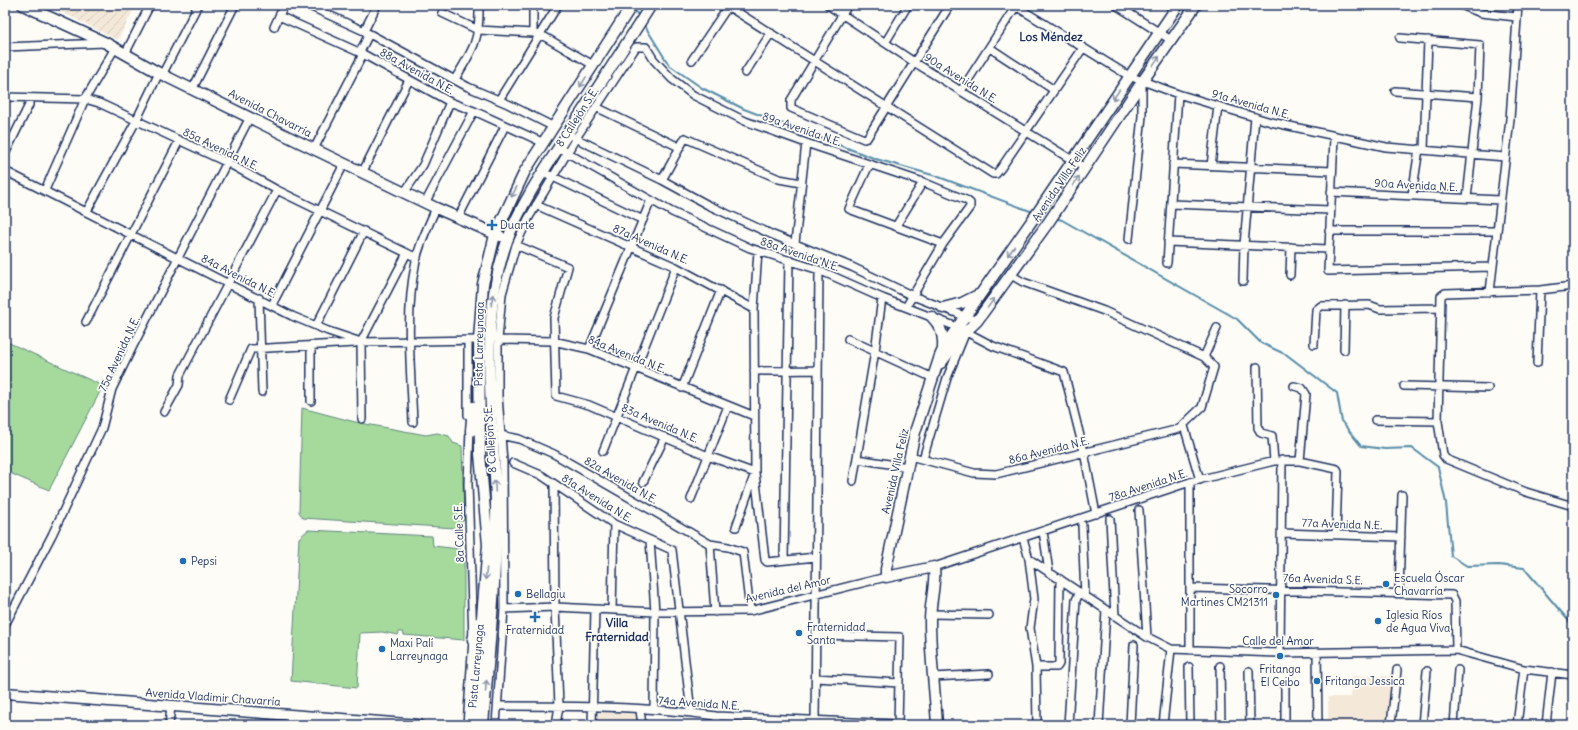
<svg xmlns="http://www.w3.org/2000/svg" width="1578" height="730" viewBox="0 0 1578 730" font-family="Delius,sans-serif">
	<defs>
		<pattern id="industrial-furrows" width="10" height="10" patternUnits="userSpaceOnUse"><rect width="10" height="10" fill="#f4e9d9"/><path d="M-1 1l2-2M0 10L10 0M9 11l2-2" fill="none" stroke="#d1c8bd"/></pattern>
	</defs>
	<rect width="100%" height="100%" fill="#fdfcf7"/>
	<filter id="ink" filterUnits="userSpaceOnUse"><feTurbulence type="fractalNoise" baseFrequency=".025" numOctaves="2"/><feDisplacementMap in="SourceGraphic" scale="8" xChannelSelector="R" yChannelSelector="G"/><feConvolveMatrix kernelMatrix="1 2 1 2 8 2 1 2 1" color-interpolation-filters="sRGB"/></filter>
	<g filter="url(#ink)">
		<path fill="#f4e9d9" d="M1350 676H1395L1390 725H1328V697H1351Z
			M597 712 637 714 638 725H596Z"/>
		<path fill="url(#industrial-furrows)" d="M47 5H136L118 40Z"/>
		<path fill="#a6da9d" stroke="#60847e" d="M5 341 103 386 49 490 5 471Z
			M302 408 355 422 426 435 437 433 449 436 453 443 462 446 464 520 455 528 303 518 299 512Z
			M308 530 432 536 433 546 460 549 464 554V640L404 635 403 632H399L398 635 382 632 360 633 357 688 291 681 299 538Z"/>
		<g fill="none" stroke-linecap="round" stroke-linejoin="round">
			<path stroke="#558ba8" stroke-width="2" d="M634 10 640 17
				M643 23 669 65 702 88 744 109 876 159 936 176 1033 212
				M1054 218 1062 220 1237 319 1261 343 1287 355 1337 393 1342 422 1361 446 1385 449 1412 448 1438 467 1446 503 1451 556 1467 566 1499 565 1524 568 1573 626"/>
			<g stroke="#1b2f5e" stroke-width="10">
				<path id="street" d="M307 5 364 31 468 87 508 104 554 127
					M533 5V33
					M726 5 993 174H996L1001 168 1083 48
					M828 5 914 62 1085 168
					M848 5 791 100V108L864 139 867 138 950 5
					M1014 5 1129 76 1178 94 1271 122 1386 147 1505 157
					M1116 5 1171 40
					M1461 5 1481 13 1516 17
					M442 13 478 30 533 33 545 37 593 65
					M279 16 363 54 450 102 474 111 544 143
					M274 27 284 5
					M364 31 377 5
					M1400 38 1480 45 1478 97 1467 198
					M885 43 908 5
					M5 47 105 43
					M990 48 1054 90
					M360 52 369 34
					M125 54 150 5
					M692 60 729 5
					M163 73 198 5
					M745 73 771 33
					M455 79C473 50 480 40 479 5
					M193 88 235 5
					M961 91 1016 6
					M1395 91 1478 97
					M5 97 85 99 99 103 228 163 277 190 417 258
					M499 100 558 5
					M596 107 679 147
					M573 137 662 180 708 205 773 235 852 267 913 296 977 321
					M1334 137 1328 271 1492 267
					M314 149 363 54
					M1424 150 1428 40
					M564 151 672 212 750 248 819 270 882 298 957 327 993 346 1064 372 1084 452 1096 514
					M5 154 29 105V98
					M1173 164 1332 171
					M869 165 849 209 943 244
					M1211 166 1218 106
					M5 171 292 316 328 331 361 342 479 340
					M362 173 409 80
					M549 175 643 220
					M662 180 685 138 779 179 801 183
					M45 190 85 99 115 48
					M1331 192 1500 200
					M404 193 423 165 450 102
					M1412 195 1419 149
					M425 203 474 111
					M1171 204 1330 210
					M536 205 676 267 754 309
					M87 211 136 121 159 73
					M458 218 505 126
					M896 226 923 182
					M1329 231H1496
					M1129 239 1142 116V82
					M1168 242 1328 249
					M795 243 806 143
					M516 245 568 267 554 318 556 396 589 405 708 456 755 473 754 309 758 251
					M1167 263 1178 94
					M1290 275 1291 247
					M1243 281 1244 245 1255 117
					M1573 286 1540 290 1445 293 1441 296 1438 421 1443 455 1446 459 1526 492 1573 506
					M1490 292 1510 119 1518 5
					M259 298 262 392
					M272 305 344 164
					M86 322 179 141
					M316 326 364 231
					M495 337 498 340 553 341 589 349 754 416
					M848 339 933 378
					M468 340V415
					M1314 344 1316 310 1321 306 1369 305 1380 309 1439 308
					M589 349 651 200
					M1344 350 1345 305
					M1204 357 1217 328
					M1537 363 1540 290
					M1257 367 1258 428 1261 433 1272 436 1274 461
					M754 371 818 370
					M1294 386 1302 388 1306 394 1300 461
					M1404 386 1488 388
					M682 388 721 290
					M229 400 251 349 355 343
					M311 401V345
					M164 412 179 385 180 375 277 190
					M362 419 361 342 407 253
					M1375 420 1438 421
					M413 422C411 373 405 314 415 266 418 246 428 227 436 208
					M1184 426 1200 480
					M500 435 519 439 554 454 710 544 728 547 743 552 750 611
					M603 451 676 267
					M910 456 974 473 996 474 1179 429 1202 407 1214 367 1204 357 1104 311 1023 282 1011 275
					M857 459 908 467
					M923 459 947 378 965 334
					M513 463 541 475 614 524 672 550 691 712
					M853 481 875 351 882 298
					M643 482 665 437
					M1190 482V650
					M554 484 555 607 559 706 556 725
					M691 499 728 406
					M1139 510 1147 637
					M1110 519 1115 616
					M1082 525 1085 596
					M736 527 755 473 765 560 767 562 816 557
					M1043 531 1049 572
					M1282 533 1401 537
					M1023 538 1029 559 1147 637 1171 649 1280 653 1456 650 1524 669 1573 675
					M650 540 655 612 654 710
					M710 544 715 612
					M1029 559 1034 599 1030 628 1036 667 1037 725
					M784 560 789 260
					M934 567 1190 482 1274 461H1300L1337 469 1338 471 1336 535
					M1191 588 1452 595 1455 601 1456 650
					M1399 593 1402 495
					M504 609 555 607 655 612 750 611 886 577
					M612 610 614 524
					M930 614 989 615
					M5 625 52 535 102 428 112 389 133 346 250 117
					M816 635 900 637 898 725
					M1317 652 1318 725
					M1280 653 1282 460
					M1220 666 1221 725
					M1036 667H1057L1059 664 1060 579
					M1189 667 1190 725
					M1249 671 1250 725
					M933 677 989 674
					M816 678 899 683
					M1285 686V725
					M498 706C569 706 647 706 716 716L898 724
					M640 710 642 725
					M169 725 171 706
					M289 725V715
					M467 725 473 640 468 484 470 428
					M496 725 504 609 503 462 498 396V340L502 294 516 245 528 219 576 138 636 47H646L654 60 672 79 693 95 745 121 806 143 923 182 966 200 970 203V207L943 244 906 307
					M592 725 595 609
					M716 725V716
					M815 725 819 270
					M1068 725 1076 600 1080 592
					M1099 725 1106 610
					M1130 725 1134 645
					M1163 725 1171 649
					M1391 725 1397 670
					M1422 725 1427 671
					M1454 725 1458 670
					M1517 725 1524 669
					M1546 725 1552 672"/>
			</g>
			<g stroke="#1b2f5e" stroke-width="13">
				<path id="secondary" d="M23 5 106 43 159 73 293 139 436 208 500 236
					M943 308 962 303 978 295
					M932 317C941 326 944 335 943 347
					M941 363 961 336 977 321 1048 223 1142 82 1196 5
					M471 431 473 407
					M473 640 477 623
					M5 693 419 725
					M473 725 488 545 480 454 479 340 483 284 495 235 525 171 632 5
					M483 725C489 651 497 577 496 503 494 415 477 325 507 241 519 208 540 176 559 147 590 99 621 53 651 5
					M937 725C935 690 930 656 930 621 930 602 936 585 934 567L886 577V569L915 432 940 356 945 345 1040 209 1178 5"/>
			</g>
			<use href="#street" stroke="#fdfcf7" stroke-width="7"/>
			<use href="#secondary" stroke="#fdfcf7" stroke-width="10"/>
		</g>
		<defs><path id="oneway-shaft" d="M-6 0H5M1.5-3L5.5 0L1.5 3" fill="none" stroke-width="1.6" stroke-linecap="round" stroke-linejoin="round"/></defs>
		<g stroke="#8c96aa">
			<use href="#oneway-shaft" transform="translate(1156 61) rotate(-55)"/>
			<use href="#oneway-shaft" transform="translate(583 82) rotate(122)"/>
			<use href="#oneway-shaft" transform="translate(1116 95) rotate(124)"/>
			<use href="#oneway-shaft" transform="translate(1076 181) rotate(-57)"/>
			<use href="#oneway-shaft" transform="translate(514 192) rotate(118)"/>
			<use href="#oneway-shaft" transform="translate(1011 251) rotate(126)"/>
			<use href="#oneway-shaft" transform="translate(492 300) rotate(-82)"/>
			<use href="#oneway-shaft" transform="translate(991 303) rotate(-54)"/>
			<use href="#oneway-shaft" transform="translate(495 486) rotate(-93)"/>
			<use href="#oneway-shaft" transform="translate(486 574) rotate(96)"/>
			<use href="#oneway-shaft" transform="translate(486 686) rotate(-85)"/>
		</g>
	</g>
	<g fill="#1f6fb2" stroke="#fdfcf7" stroke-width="1.5">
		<path d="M490 219h4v4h4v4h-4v4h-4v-4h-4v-4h4z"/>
		<circle cx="183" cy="561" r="4"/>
		<circle cx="1386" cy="584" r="4"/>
		<circle cx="518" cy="594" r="4"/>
		<circle cx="1276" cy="595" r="4"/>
		<path d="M533 611h4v4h4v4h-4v4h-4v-4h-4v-4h4z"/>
		<circle cx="1378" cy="621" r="4"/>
		<circle cx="799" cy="633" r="4"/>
		<circle cx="382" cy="649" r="4"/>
		<circle cx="1280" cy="656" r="4"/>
		<circle cx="1317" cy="681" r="4"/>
	</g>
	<g text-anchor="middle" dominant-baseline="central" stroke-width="3.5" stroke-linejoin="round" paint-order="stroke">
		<g font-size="11" fill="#1b2f5e" stroke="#fdfcf7">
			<text transform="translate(417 71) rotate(29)">88a Avenida N.E.</text>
			<text transform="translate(961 78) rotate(32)">90a Avenida N.E.</text>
			<text transform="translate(1251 104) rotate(16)">91a Avenida N.E.</text>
			<text transform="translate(270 113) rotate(27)">Avenida Chavarría</text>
			<text transform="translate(577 117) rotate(-57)">8 Callejón S.E.</text>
			<text transform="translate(802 129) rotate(19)">89a Avenida N.E.</text>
			<text transform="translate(221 149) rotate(26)">85a Avenida N.E.</text>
			<text transform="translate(1059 184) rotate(-56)">Avenida Villa Feliz</text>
			<text transform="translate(1416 185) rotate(3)">90a Avenida N.E.</text>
			<text transform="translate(651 244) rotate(24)">87a Avenida N.E.</text>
			<text transform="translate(800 254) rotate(19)">88a Avenida N.E.</text>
			<text transform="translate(239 276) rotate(27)">84a Avenida N.E.</text>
			<text transform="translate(479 344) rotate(-89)">Pista Larreynaga</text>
			<text transform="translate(119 354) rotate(-65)">75a Avenida N.E.</text>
			<text transform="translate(627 354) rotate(22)">84a Avenida N.E.</text>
			<text transform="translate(660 423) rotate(23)">83a Avenida N.E.</text>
			<text transform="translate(490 439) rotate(-94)">8 Callejón S.E.</text>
			<text transform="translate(1049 450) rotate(-14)">86a Avenida N.E.</text>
			<text transform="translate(895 471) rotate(-77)">Avenida Villa Feliz</text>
			<text transform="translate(621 480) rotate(30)">82a Avenida N.E.</text>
			<text transform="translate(1148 485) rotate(-18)">78a Avenida N.E.</text>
			<text transform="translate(597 498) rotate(32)">81a Avenida N.E.</text>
			<text transform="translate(1342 524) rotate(2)">77a Avenida N.E.</text>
			<text transform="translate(459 533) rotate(-92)">8a Calle S.E.</text>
			<text transform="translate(1323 579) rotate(2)">76a Avenida S.E.</text>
			<text transform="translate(788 589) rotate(-13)">Avenida del Amor</text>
			<text x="1278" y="641">Calle del Amor</text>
			<text transform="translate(476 666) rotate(-85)">Pista Larreynaga</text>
			<text transform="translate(213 697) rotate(4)">Avenida Vladimir Chavarría</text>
			<text transform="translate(699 703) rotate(4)">74a Avenida N.E.</text>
		</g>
		<g font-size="11" fill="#1b2f5e" stroke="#fdfcf7" text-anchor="start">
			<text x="500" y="225">Duarte</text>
			<text x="191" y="561">Pepsi</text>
			<text x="1394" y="578">Escuela Óscar<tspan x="1394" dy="13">Chavarría</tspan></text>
			<text x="1268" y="589" text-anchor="end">Socorro<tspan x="1268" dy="13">Martines CM21311</tspan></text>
			<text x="526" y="594">Bellagiu</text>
			<text x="1386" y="615">Iglesia Ríos<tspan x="1386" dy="13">de Agua Viva</tspan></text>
			<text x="807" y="627">Fraternidad<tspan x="807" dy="13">Santa</tspan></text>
			<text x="535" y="630" text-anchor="middle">Fraternidad</text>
			<text x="390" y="643">Maxi Palí<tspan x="390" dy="13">Larreynaga</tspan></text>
			<text x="1280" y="669" text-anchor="middle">Fritanga<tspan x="1280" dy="13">El Ceibo</tspan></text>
			<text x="1325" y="681">Fritanga Jessica</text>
		</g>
		<g font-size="12" font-weight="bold" fill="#1b2f5e" stroke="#fdfcf7">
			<text x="1051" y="36">Los Méndez</text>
			<text x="617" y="622">Villa<tspan x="617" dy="14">Fraternidad</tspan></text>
		</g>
	</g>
	<rect width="1578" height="730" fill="none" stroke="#fdfcf7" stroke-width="20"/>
	<rect x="10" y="10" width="1558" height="710" fill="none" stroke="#1b2f5e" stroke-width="1.5" filter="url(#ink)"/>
</svg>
